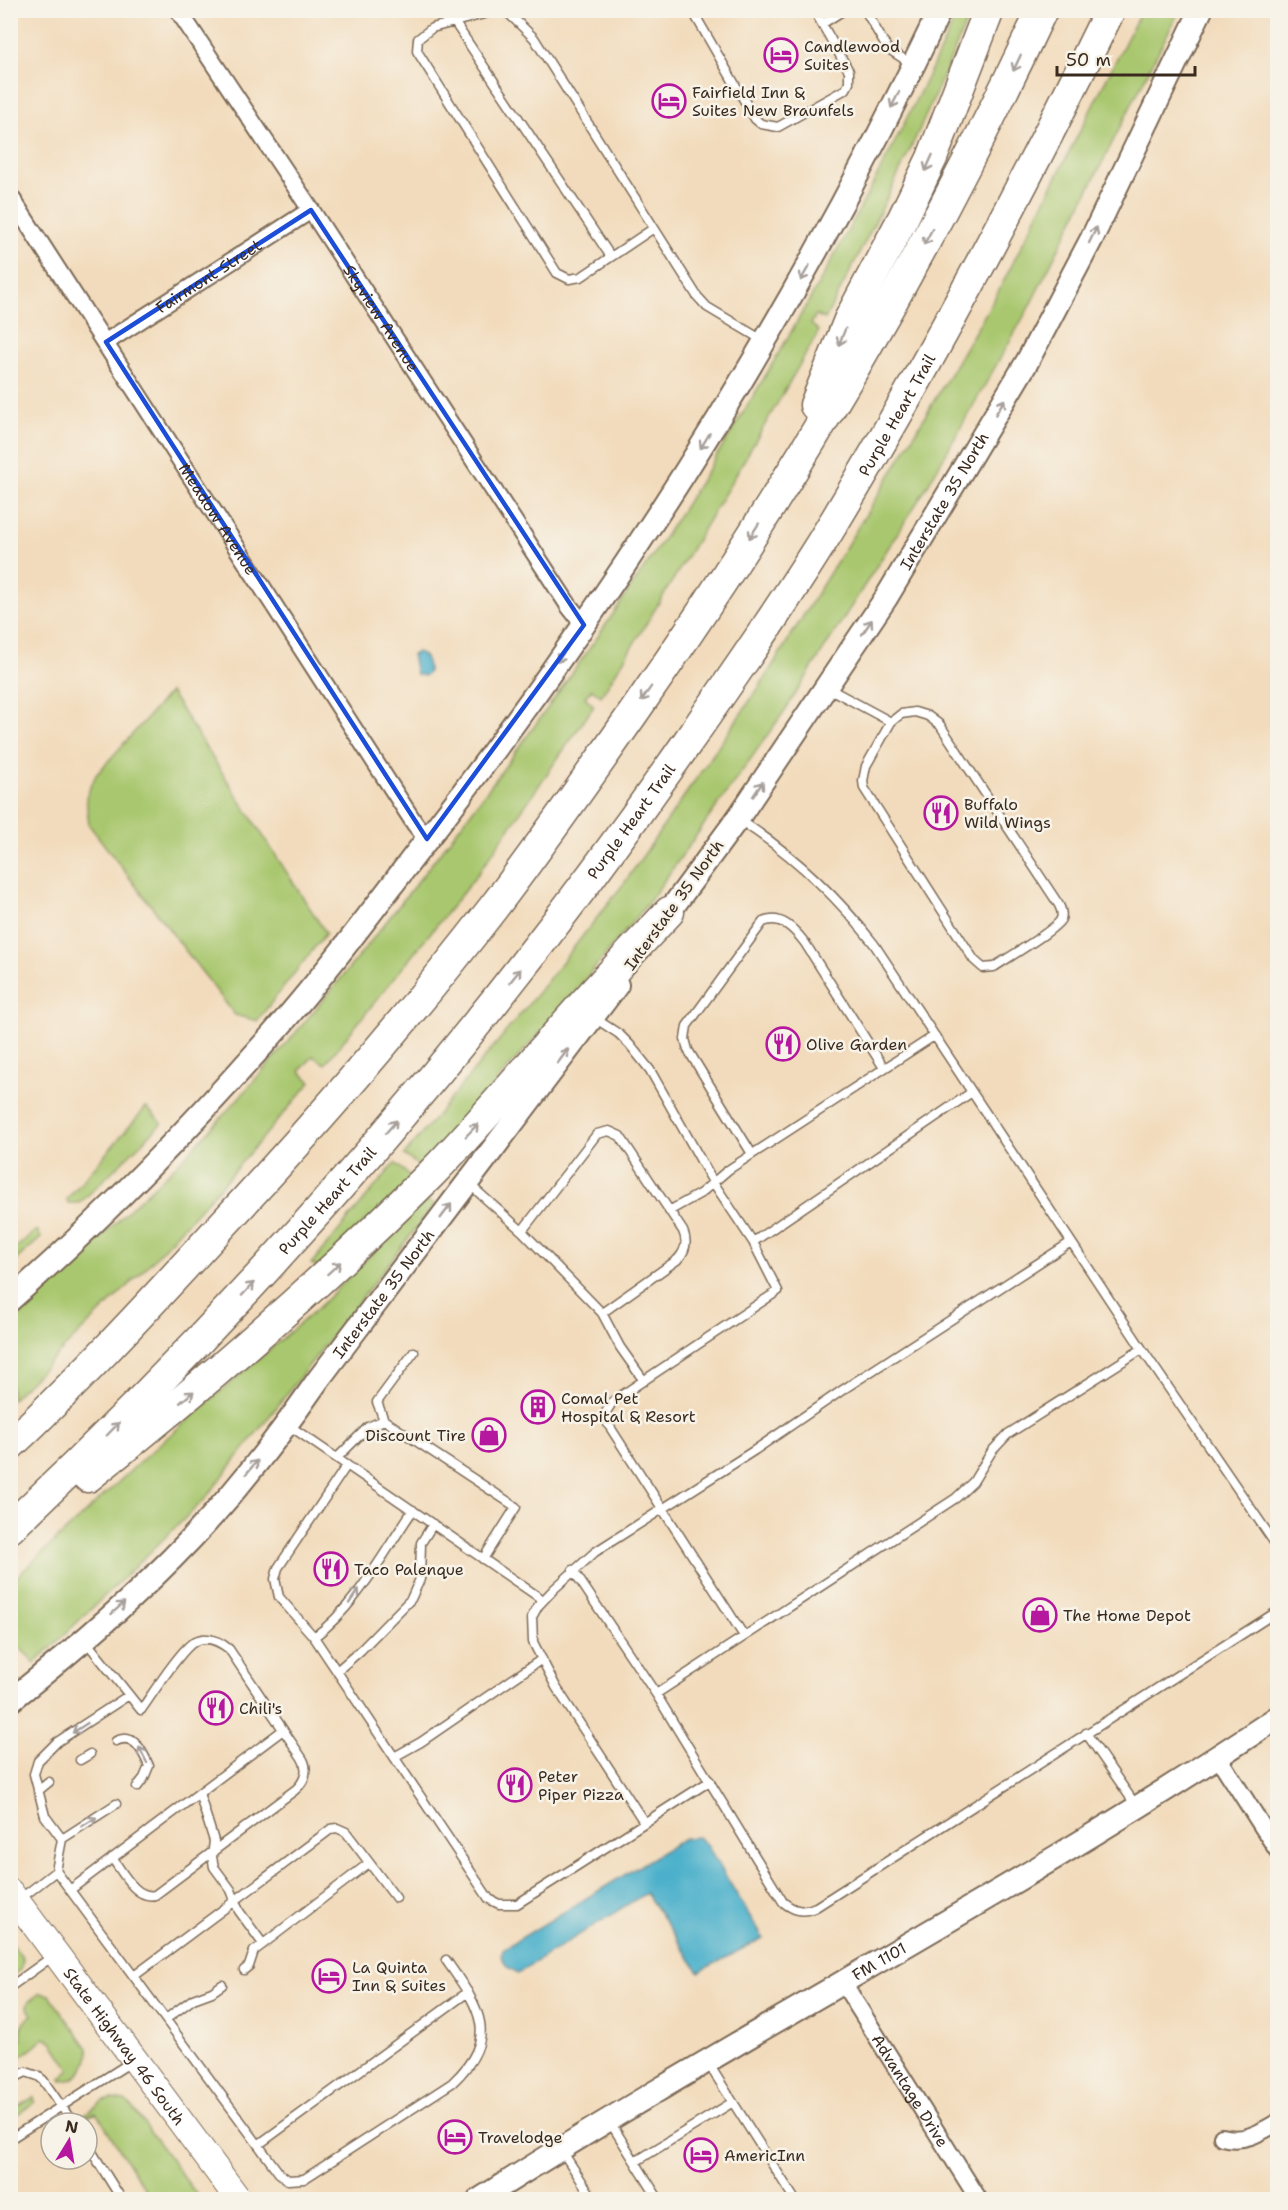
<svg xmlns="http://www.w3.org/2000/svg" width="1288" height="2210" viewBox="0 0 1288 2210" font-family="'Shantell Sans',sans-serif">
	<rect width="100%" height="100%" fill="#f7f3e8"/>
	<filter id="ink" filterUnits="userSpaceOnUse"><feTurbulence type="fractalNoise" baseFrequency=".0167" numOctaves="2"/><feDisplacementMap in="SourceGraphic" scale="12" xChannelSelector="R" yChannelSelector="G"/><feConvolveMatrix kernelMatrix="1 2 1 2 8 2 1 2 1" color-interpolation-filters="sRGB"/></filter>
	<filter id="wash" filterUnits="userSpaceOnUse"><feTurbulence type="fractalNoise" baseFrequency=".008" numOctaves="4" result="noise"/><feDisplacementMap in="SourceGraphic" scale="24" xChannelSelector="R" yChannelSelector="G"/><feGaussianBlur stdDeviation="1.35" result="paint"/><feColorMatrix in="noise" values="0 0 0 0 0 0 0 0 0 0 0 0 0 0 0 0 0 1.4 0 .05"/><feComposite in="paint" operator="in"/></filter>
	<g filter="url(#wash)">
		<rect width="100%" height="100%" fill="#f2dbbc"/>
		<path fill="#a9c76e" stroke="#727846" stroke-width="1.5" d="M959 11H971C928 116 879 218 825 319L816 315 811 324 819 331C748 455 678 575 601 696L592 689 585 697 594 706 477 875 325 1064 313 1056 300 1071 311 1082 227 1179 141 1273 11 1400V1325C52 1285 93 1245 134 1205 154 1186 174 1168 193 1148 290 1045 379 933 465 820 656 568 825 298 959 11Z
			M1141 11H1179L1027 311 925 490 786 709 649 902 555 1016 420 1167 404 1155 537 994 625 882 758 689 894 469 997 294Z
			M170 692 326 933 257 1021 235 1015 89 825 86 797 96 775Z
			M146 1107 162 1123 84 1199 79 1203H68L67 1199Z
			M395 1163 413 1179 321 1268 311 1264Z
			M425 1200 435 1204 205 1499 35 1663 11 1639V1582L155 1448 319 1307Z
			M35 1231H38L41 1238 11 1264V1252Z
			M11 1942 23 1959 21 1969 11 1976Z
			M40 1993 49 1995 88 2048C91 2064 79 2081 62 2081L61 2079 70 2069 52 2042 44 2038C35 2047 23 2057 11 2060 10 2050 14 2044 22 2039 19 2027 23 2022 32 2015L27 2007 28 2002Z
			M34 2097 35 2102 11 2119V2111Z
			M112 2099 125 2101 132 2107 200 2199H151L96 2112 86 2117 83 2116 103 2101Z"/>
		<path fill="#4bb0cb" stroke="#436d74" stroke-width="1.5" d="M417 652C426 654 429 665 428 673L424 676 416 674 412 655Z
			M698 1837 707 1845 763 1938 699 1972 646 1893 518 1973 507 1967 501 1956 503 1949 685 1838Z"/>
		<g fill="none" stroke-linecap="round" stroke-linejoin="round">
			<path stroke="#4bb0cb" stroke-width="5" d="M10 16 15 10"/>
		</g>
	</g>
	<g filter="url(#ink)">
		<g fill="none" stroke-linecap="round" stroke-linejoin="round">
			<g stroke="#7b6855" stroke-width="11">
				<path id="service" d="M454 10 453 14 455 23 611 257
					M499 10 432 28 418 39 417 51 557 273 569 279 581 277 654 228
					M505 10 534 38 697 296 707 307 764 341
					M692 10 755 119 761 124 778 127 846 89 849 83V71L814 10
					M865 10 887 48 913 65
					M822 24 844 10
					M828 688 891 722
					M915 712 928 716 940 725 1059 905C1061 909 1063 914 1061 919 1057 929 1006 959 994 967L983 968 974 960 864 788 863 781 866 766 891 722 901 714Z
					M738 819C790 852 836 895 874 944L1142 1349 1278 1548
					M593 1017 619 1034 630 1045 650 1070 713 1182 753 1242 778 1291 613 1401 606 1412 608 1424 744 1636
					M752 1154 688 1050 685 1039 687 1026 763 922C781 914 795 930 805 943L884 1068
					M468 1183 522 1231 602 1313 620 1347 644 1381
					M669 1211 701 1193 728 1170 934 1036
					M522 1231 597 1134 609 1131 620 1136 683 1231C688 1242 686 1251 677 1260L602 1313
					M753 1242 972 1092
					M384 1420 516 1507 483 1559
					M287 1424 543 1600
					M337 1458 368 1427 384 1420 377 1402 414 1352
					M347 1465 278 1568 275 1579 279 1597 314 1637 489 1899 499 1904H517L710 1781
					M573 1570 656 1694 783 1902C794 1911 803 1913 816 1907L1278 1611
					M314 1637C356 1607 384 1552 413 1510
					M85 1640 141 1710C151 1696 181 1649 194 1642 206 1635 219 1641 229 1649L302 1758C309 1769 305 1782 295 1790L155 1895C135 1899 123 1872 112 1858
					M337 1671 361 1650 411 1599 420 1579 421 1543 433 1524
					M656 1694 956 1498 973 1482 992 1451 1008 1434 1142 1349
					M1086 1733 1137 1807
					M116 1741C134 1732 143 1752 149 1766L144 1778 137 1787
					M394 1757 421 1742 542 1659
					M80 1760 90 1754
					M38 1791 49 1782
					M199 1793 214 1841 212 1857 214 1867 231 1890 239 1911 263 1944
					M644 1822 556 1687 533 1642 532 1617 538 1606 554 1589 595 1552 755 1450 844 1389 1071 1242
					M62 1839 45 1816 34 1774 38 1761 57 1742 129 1695
					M56 1871 279 2173 288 2180 304 2179 452 2083C502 2036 478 2006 446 1960
					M70 1890 283 1730
					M20 1899 56 1871 62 1839 116 1804
					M244 1970 249 1966 254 1951 369 1863
					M134 1976 331 1829 337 1828 346 1832 396 1898
					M10 1987 53 1956
					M166 2019 193 1999 212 1992 222 1985
					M708 2063 795 2200
					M10 2080 26 2072 38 2076 43 2080 73 2123
					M610 2122 659 2200
					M10 2139 131 2062
					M87 2144 122 2200
					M258 2145 468 1992
					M562 2151 594 2200
					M635 2162 733 2102"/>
			</g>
			<g stroke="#7b6855" stroke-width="20">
				<g id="minor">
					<path id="s1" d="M178 10 311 210 569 606 584 625"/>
					<path id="s2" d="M10 196 415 824 427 839"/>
					<path id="s3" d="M106 342 311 210"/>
					<path d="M1218 1757 1278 1851"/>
					<path id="s4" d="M842 1981 979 2200"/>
					<path d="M1222 2137C1244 2143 1259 2133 1278 2122"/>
				</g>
			</g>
			<g stroke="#7b6855" stroke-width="26">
				<g id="secondary">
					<path id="s5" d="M660 924 738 818 886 598 1027 362 1092 238 1201 10"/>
					<path d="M10 1300C102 1219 189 1129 270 1037 325 975 374 908 425 842 625 584 800 306 940 10"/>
					<path id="s6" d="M10 1701C73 1651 135 1598 190 1540 236 1492 280 1435 318 1380L617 985"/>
					<path id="s7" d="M479 2200C741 2033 1019 1890 1278 1717"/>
				</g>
			</g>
			<g stroke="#7b6855" stroke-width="28">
				<g id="primary">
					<path id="s8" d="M10 1892 239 2200"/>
				</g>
			</g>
			<g stroke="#7b6855" stroke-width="33">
				<g id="motorway">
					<path d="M815 405 849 320 903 218 932 158 989 10"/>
					<path d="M10 1445C82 1378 149 1305 215 1233 312 1129 406 1021 493 908 542 844 588 778 634 712 789 490 927 256 1042 10"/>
					<path d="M88 1477C208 1382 323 1282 431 1174 482 1122 528 1066 576 1012 606 978 638 945 669 912"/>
					<path id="s9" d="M10 1528C263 1290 491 1025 689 740 739 668 790 595 836 519 935 354 1025 184 1110 10"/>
				</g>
			</g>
			<use href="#service" stroke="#fff" stroke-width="8"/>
			<use href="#minor" stroke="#fff" stroke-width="16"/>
			<use href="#secondary" stroke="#fff" stroke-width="22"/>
			<use href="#primary" stroke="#fff" stroke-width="26"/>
			<use href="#motorway" stroke="#fff" stroke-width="30"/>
		</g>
		<defs><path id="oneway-shaft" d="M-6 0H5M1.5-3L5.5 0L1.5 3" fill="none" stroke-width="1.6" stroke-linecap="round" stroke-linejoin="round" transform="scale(1.5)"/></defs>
		<g stroke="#a79f9a">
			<use href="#oneway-shaft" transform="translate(1017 63) rotate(115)"/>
			<use href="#oneway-shaft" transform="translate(895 100) rotate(117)"/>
			<use href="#oneway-shaft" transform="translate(929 163) rotate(114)"/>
			<use href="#oneway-shaft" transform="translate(1093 235) rotate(-64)"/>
			<use href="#oneway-shaft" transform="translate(928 237) rotate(118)"/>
			<use href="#oneway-shaft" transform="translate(805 273) rotate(120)"/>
			<use href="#oneway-shaft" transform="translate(842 337) rotate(112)"/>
			<use href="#oneway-shaft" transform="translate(1000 407) rotate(-59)"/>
			<use href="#oneway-shaft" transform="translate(705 441) rotate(121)"/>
			<use href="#oneway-shaft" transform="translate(754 531) rotate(123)"/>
			<use href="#oneway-shaft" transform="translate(867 627) rotate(-56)"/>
			<use href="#oneway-shaft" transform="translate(562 655) rotate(125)"/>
			<use href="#oneway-shaft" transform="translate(646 694) rotate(125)"/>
			<use href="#oneway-shaft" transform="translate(758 789) rotate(-56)"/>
			<use href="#oneway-shaft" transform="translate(515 976) rotate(-51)"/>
			<use href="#oneway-shaft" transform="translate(563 1056) rotate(-53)"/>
			<use href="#oneway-shaft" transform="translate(391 1127) rotate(-49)"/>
			<use href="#oneway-shaft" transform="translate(472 1130) rotate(-46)"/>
			<use href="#oneway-shaft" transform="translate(446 1211) rotate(-53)"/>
			<use href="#oneway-shaft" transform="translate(334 1268) rotate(-42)"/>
			<use href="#oneway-shaft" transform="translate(248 1289) rotate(-47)"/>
			<use href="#oneway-shaft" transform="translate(187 1397) rotate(-40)"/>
			<use href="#oneway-shaft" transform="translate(113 1429) rotate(-46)"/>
			<use href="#oneway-shaft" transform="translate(252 1467) rotate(-50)"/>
			<use href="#oneway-shaft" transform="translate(354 1596) rotate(-56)"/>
			<use href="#oneway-shaft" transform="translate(118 1608) rotate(-42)"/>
			<use href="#oneway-shaft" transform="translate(80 1728) rotate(147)"/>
			<use href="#oneway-shaft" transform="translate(143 1755) rotate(-117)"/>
			<use href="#oneway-shaft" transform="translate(89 1822) rotate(-32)"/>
		</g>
	</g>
	<path fill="none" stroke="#1d4ed8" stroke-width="4.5" stroke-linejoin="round" d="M311 210 584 625 427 839 106 342Z"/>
	<defs>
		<g id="hotel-ring" transform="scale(1.725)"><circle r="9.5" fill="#f7f3e8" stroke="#b5179e" stroke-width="1.5"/><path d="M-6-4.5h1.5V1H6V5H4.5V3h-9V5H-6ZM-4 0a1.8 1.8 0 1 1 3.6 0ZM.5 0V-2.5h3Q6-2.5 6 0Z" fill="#b5179e"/></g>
		<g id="restaurant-ring" transform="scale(1.725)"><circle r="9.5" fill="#f7f3e8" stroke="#b5179e" stroke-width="1.5"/><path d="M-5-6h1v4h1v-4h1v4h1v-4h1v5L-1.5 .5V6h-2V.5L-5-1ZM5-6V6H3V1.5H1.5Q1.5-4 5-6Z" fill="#b5179e"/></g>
		<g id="building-ring" transform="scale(1.725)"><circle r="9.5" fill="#f7f3e8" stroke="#b5179e" stroke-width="1.5"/><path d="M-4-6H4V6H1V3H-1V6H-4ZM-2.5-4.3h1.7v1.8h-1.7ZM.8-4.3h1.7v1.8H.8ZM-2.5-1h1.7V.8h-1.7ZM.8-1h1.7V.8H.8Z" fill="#b5179e"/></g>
		<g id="shop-ring" transform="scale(1.725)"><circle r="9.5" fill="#f7f3e8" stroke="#b5179e" stroke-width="1.5"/><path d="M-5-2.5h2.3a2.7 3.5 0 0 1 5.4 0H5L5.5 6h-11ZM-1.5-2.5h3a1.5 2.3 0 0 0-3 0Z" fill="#b5179e"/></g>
	</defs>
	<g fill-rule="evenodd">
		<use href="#hotel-ring" x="781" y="55"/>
		<use href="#hotel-ring" x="669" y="101"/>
		<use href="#restaurant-ring" x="941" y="813"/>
		<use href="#restaurant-ring" x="783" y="1044"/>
		<use href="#building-ring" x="538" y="1407"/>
		<use href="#shop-ring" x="489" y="1435"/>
		<use href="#restaurant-ring" x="331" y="1569"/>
		<use href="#shop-ring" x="1040" y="1615"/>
		<use href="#restaurant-ring" x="216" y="1708"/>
		<use href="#restaurant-ring" x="515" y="1785"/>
		<use href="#hotel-ring" x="329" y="1976"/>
		<use href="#hotel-ring" x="455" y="2137"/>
		<use href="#hotel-ring" x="701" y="2155"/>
	</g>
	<g text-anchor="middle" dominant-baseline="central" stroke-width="5" stroke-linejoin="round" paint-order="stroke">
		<g font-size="16" fill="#3b2a1e" stroke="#f7f3e8" text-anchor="start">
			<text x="804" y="46">Candlewood<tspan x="804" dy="18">Suites</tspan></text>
			<text x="692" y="92">Fairfield Inn &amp;<tspan x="692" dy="18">Suites New Braunfels</tspan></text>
			<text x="964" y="804">Buffalo<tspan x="964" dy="18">Wild Wings</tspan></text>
			<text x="806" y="1044">Olive Garden</text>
			<text x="561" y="1398">Comal Pet<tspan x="561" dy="18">Hospital &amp; Resort</tspan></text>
			<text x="466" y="1435" text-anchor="end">Discount Tire</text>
			<text x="354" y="1569">Taco Palenque</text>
			<text x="1063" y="1615">The Home Depot</text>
			<text x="239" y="1708">Chili's</text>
			<text x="538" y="1776">Peter<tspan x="538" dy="18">Piper Pizza</tspan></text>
			<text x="352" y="1967">La Quinta<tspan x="352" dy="18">Inn &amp; Suites</tspan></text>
			<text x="478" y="2137">Travelodge</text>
			<text x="724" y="2155">AmericInn</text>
		</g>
		<g font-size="16" fill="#3b2a1e" stroke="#f7f3e8">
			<text stroke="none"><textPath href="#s3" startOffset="122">Fairmont Street</textPath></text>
			<text stroke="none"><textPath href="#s1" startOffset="369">Skyview Avenue</textPath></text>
			<text stroke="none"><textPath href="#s9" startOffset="1428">Purple Heart Trail</textPath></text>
			<text stroke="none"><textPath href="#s5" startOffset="510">Interstate 35 North</textPath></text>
			<text stroke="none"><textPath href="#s2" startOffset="384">Meadow Avenue</textPath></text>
			<text stroke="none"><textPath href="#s9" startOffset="942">Purple Heart Trail</textPath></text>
			<text transform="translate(674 905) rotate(-54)">Interstate 35 North</text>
			<text stroke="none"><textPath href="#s9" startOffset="456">Purple Heart Trail</textPath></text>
			<text stroke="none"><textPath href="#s6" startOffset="555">Interstate 35 North</textPath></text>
			<text stroke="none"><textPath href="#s7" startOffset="466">FM 1101</textPath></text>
			<text stroke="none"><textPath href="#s8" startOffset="192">State Highway 46 South</textPath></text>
			<text stroke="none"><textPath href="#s4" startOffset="129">Advantage Drive</textPath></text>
		</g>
	</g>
	<rect width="1288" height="2210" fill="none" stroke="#f7f3e8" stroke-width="36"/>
	<g transform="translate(69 2141) rotate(11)"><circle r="28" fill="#f7f3e8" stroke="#aca397" stroke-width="1.5"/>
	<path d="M0-4.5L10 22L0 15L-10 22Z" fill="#b5179e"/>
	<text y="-9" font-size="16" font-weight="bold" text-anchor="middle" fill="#3b2a1e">N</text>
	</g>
	<path d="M1057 66v9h138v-9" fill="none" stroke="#3b2a1e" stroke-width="3"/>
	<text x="1066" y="66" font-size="18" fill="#3b2a1e" stroke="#f7f3e8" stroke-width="4.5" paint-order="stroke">50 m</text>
</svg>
